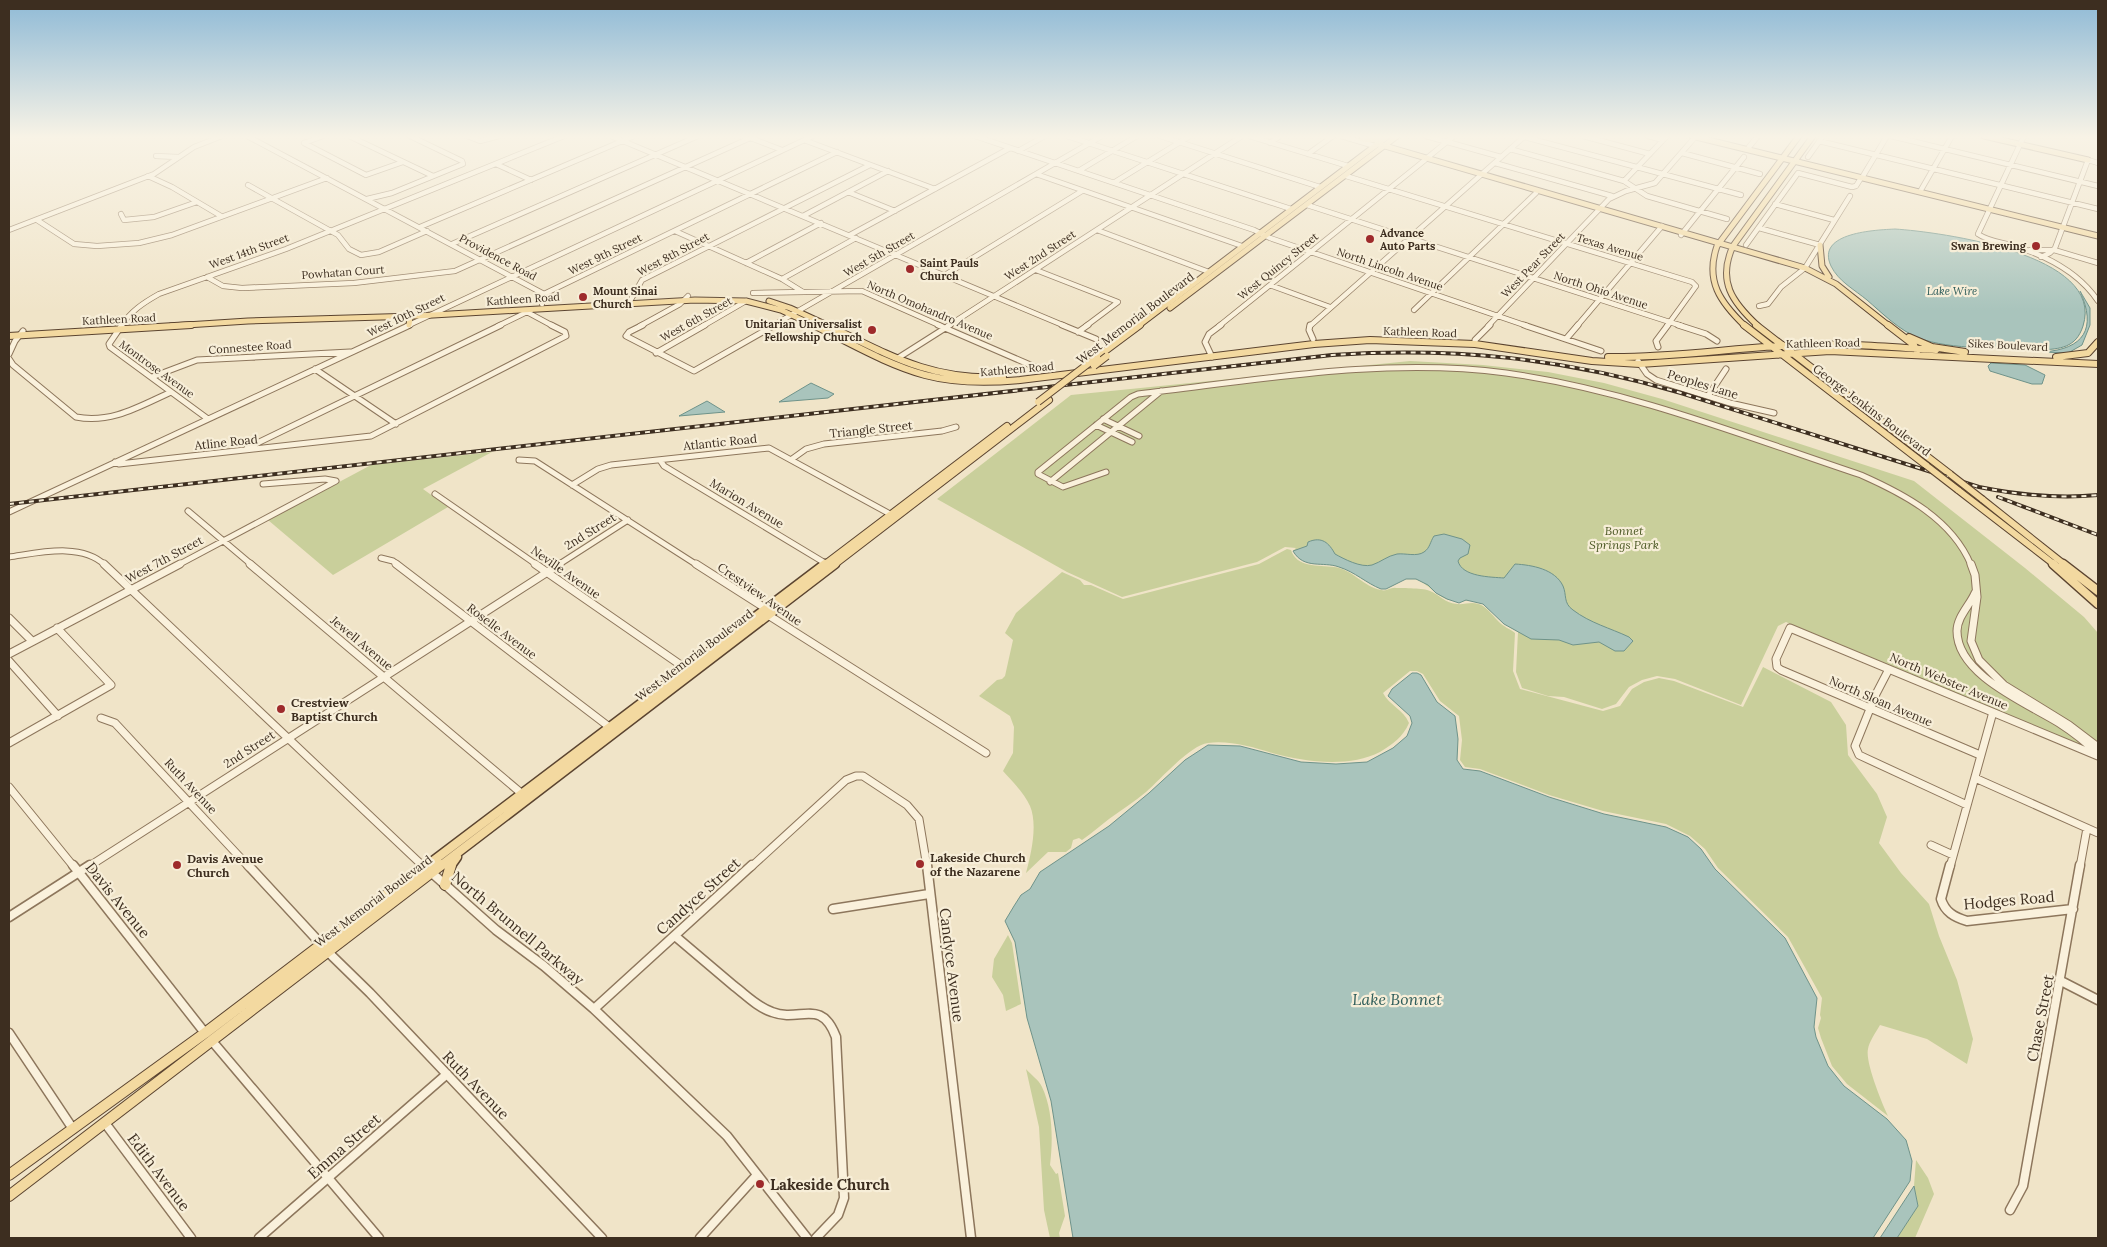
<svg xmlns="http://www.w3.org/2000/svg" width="2107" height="1247" viewBox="0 0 2107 1247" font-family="Lora,serif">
	<rect width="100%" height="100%" fill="#f0e4c8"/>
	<path fill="#c9cf9b" d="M1410 361 1483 365 1548 372 1604 383 1662 399 1914 481 2025 568 2084 617 2098 633V753L1786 622 1778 626 1741 705 1675 679 1657 676 1642 680 1629 687 1616 704 1602 709 1564 697 1548 696 1522 688 1516 672 1518 632C1513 629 1507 626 1502 622 1496 616 1490 607 1482 603 1468 597 1456 605 1442 597 1431 591 1424 579 1409 578 1399 578 1391 590 1381 589 1366 583 1355 572 1339 567 1323 561 1304 570 1293 551L1296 548 1285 547 1257 562 1122 597 1067 572 937 499 1071 395Z
		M492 452 423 489 448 507 333 575 268 520 371 465Z
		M1287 549 1291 550C1297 568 1318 565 1334 567 1352 569 1364 587 1381 590 1387 592 1390 587 1396 588 1403 588 1424 588 1430 591 1439 594 1444 603 1457 604 1466 605 1473 600 1483 606 1489 610 1494 617 1499 622 1504 627 1510 629 1515 633L1513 671 1520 689 1603 711 1620 706 1632 689 1644 682 1659 678 1674 681 1743 707 1763 667 1831 702 1846 725 1848 755 1877 794 1887 817 1879 843 1901 873 1929 904 1939 936 1957 980 1973 1039 1967 1064 1927 1039 1880 1025C1876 1032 1869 1042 1868 1049 1865 1062 1882 1103 1888 1116L1847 1084 1832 1066 1821 1038 1818 1028 1821 1018 1820 1015 1822 998 1788 937 1718 868 1705 849 1690 836 1666 824 1603 811 1549 795 1480 769 1465 767 1460 760 1462 740 1459 716 1440 701 1423 674 1417 671H1410L1383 693C1389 705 1404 710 1409 723 1403 737 1393 744 1380 752 1349 768 1305 762 1272 753 1253 747 1228 740 1208 743 1190 745 1160 780 1146 792 1134 802 1121 810 1109 819 1100 826 1092 833 1082 840L1079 838 1073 840 1071 848 1066 852H1048L1026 873C1031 854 1038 825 1030 806 1025 794 1012 781 1003 771L1013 753 1014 727 1010 716 979 696 997 680 1002 679 1005 676 1013 640 1005 633 1016 613 1062 572 1080 580 1084 585H1091L1123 599 1259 564Z
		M1008 935 1012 943 1021 1004 1006 1011 1003 995 992 977 994 959Z
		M1026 1069C1031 1075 1039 1080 1042 1087 1053 1110 1053 1141 1050 1165L1056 1174 1058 1173 1065 1216 1059 1233 1060 1238H1050L1044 1210 1039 1127Z
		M1916 1160 1928 1178 1934 1194 1915 1238H1897L1918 1206 1914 1186Z"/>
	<path fill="#a9c4bc" stroke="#6f938a" d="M1895 229C1940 232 2106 254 2083 326 2076 348 2060 349 2040 350 2006 348 1949 350 1919 338 1900 331 1882 313 1867 300 1855 290 1838 281 1831 266 1815 232 1877 230 1895 229Z
		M2080 291 2090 308V325L2082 345 2068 353 2043 352C2084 349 2097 329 2080 291Z
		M1991 363 2025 365 2045 375 2042 384H2032L1990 371 1988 366Z
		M811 383 834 394 828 398 779 402Z
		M707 401 725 412 679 416Z
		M1444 534 1462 539 1470 545 1468 554 1460 558 1458 561C1462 577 1491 577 1504 578L1515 564C1532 565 1555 569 1563 586 1567 595 1563 603 1573 610 1590 623 1610 628 1629 637L1633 641 1624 651H1615L1599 642 1573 645 1559 640 1531 639 1504 624 1483 604 1466 600 1459 603 1447 599 1436 593 1428 585 1416 579H1406L1386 589H1381C1366 583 1355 572 1339 567 1323 561 1304 570 1293 551L1307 546 1308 542C1322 536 1329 543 1335 554 1344 559 1361 568 1372 565 1381 562 1387 556 1397 554 1405 553 1417 557 1424 552 1430 548 1430 542 1434 536Z
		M1412 673H1417L1421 675 1437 702 1455 716 1458 739 1457 760 1463 769 1480 771 1549 797 1604 814 1666 827 1688 837 1701 849 1715 869 1785 938 1817 998 1814 1027 1816 1037 1828 1066 1844 1086 1887 1119 1906 1140 1912 1161 1910 1181 1873 1238H1073L1051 1101 1027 1018 1015 942 1005 921 1014 906 1021 895 1030 889 1040 872 1109 826 1149 793 1185 760 1208 745 1240 746 1301 762 1336 764 1367 762 1393 748 1407 736 1412 723 1410 716 1388 696 1392 689Z
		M1914 1186 1918 1206 1897 1238H1880Z"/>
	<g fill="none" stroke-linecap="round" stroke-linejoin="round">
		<g stroke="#8d765c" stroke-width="6">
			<path id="minor-far3" d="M247 136 544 294
				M349 136 433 176
				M467 136 480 141 499 136
				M611 136 1065 326
				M975 136 1254 230 1270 238 1527 326
				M1067 136 1291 209
				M1160 136 1320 187
				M1249 136 1348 166
				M1341 136 1375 146
				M1426 136 1501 157
				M1521 136 1741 195
				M1583 136 1650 154
				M1648 136 1663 140
				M1891 136 2098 186
				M2024 136 1978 234C1988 241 2000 242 2011 245 2045 255 2078 271 2098 301
				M748 137 782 150
				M804 140 935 189
				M1819 141 2098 209
				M304 143 366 175 403 162
				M304 143 323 136
				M1270 143 1280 136
				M1749 147 1758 136
				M1510 149 1624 181 1647 196 1727 219
				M1018 151 1045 136
				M1682 153 1760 174
				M1308 154 1333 136
				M156 156 178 157
				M1808 157 1823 136
				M1427 158 1454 136
				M1495 163 1612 196
				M496 164 531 180
				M1080 170 1137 136
				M1036 174 1242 246
				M148 176 172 187 221 216
				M1346 176 1692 282 1696 286 1667 326
				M1863 176 1887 136
				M1624 181 1667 136
				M1115 182 1190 136
				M248 185 338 235 349 249 361 255 379 252 427 231
				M1921 190 1952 136
				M848 192 895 211
				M367 199 392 193 463 164 462 161 410 136
				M1775 204 1834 220
				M1307 205 1682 326
				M121 214 124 220 154 217 197 202
				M803 216 888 171
				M37 220 74 244 97 246 139 243 172 235 327 178
				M420 227 634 136
				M1759 228 1820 245
				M9 230 154 174 194 147 222 136
				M1097 230 1209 272
				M675 231 782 279 803 292
				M850 235 1010 148
				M1681 235 1744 157
				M452 244 698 136
				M1746 245 1798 173 1852 187 1856 186 1861 178
				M2030 250H2054L2098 263
				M2041 257 2050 253 2055 248 2088 160 2098 163
				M746 263 821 223
				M1036 270 1118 302 1086 326
				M945 275 1082 191
				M207 277 223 286 242 288 354 283 455 271 750 138
				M782 279 856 238
				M1270 285 1330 307
				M753 293 862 291 941 326
				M544 294 837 152
				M629 303 642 280 870 165
				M542 304 544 294
				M1759 306 1768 304 1781 287 1805 268 1850 196
				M1414 310 1536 193
				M527 312 553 326
				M121 326C131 311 143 303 159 294L286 249 564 136
				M407 326 813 136
				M498 326 531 310
				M640 326 680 304 688 296
				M703 326 746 301
				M772 326 1102 136
				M948 326 1242 136
				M1219 326 1425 160
				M1310 326 1525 136
				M1488 326 1609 199 1626 191 1655 183 1696 136
				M1577 326 1662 226"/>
		</g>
		<g stroke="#8d765c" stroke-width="7">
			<path id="minor-far2" d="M122 325 109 344 110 347 208 419
				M643 325 629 332 626 336 694 371 775 325
				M938 325 1035 367
				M1062 325 1096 339
				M1310 325 1309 330 1313 339
				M1524 325 1601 351
				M1678 325 1706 334 1717 341
				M1078 332 1088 325
				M1566 339 1578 325
				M1475 344V340L1490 325
				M1658 347 1656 341 1668 325
				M656 353 705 325
				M9 354 15 341 23 331
				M1212 357 1205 342 1209 334 1221 325
				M898 358 950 325
				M9 359 13 365 76 417C111 424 140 406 171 392
				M1638 361 1647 374 1656 380 1730 403 1774 413
				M315 369 396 424
				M152 377 197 360 350 352
				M1708 396 1726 369
				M1103 419 1139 436
				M1096 425 1132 442
				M247 448 501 325
				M792 459 806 449 824 444 942 431 956 427
				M519 460 535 461 697 565
				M660 460 664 466 825 563
				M115 462 119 464 371 436 566 336 565 332 551 325
				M1106 472 1063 487 1038 474V472L1131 397 1138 394C1260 380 1383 357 1506 373 1629 390 1744 436 1861 475 1904 494 1952 519 1971 565
				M1050 482 1161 391
				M572 485 598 469 611 465 769 448 890 514
				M435 494 537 565
				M188 511 252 565
				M9 512 410 325
				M9 557C38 553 81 542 105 565
				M381 558 393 561 398 565
				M178 565 336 481 325 479 263 484
				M558 565 628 520"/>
		</g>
		<g stroke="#8d765c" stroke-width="9">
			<path id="minor-far1" d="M104 564 424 867
				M250 564 521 793
				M396 564 608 726
				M535 564 685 668
				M696 564 765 608 768 615 986 753
				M1971 564 1975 575 1977 597 1971 641 1979 660 2004 685 2069 725 2098 747
				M1975 593C1970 605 1957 617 1957 631 1957 675 2027 703 2059 723 2073 732 2086 742 2098 754
				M9 618 32 641
				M9 654 180 564
				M9 661 58 716
				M1889 669 1876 694 1855 746 1859 755 1967 805
				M101 718 115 723 249 867
				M9 743 111 685 57 628
				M1980 755 1781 670 1777 667 1776 659 1790 628 2098 756
				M1975 778 2098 833
				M9 787 74 867
				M1931 845 1953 855
				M88 867 560 564
				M751 867 846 780 856 776H863L907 805 919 819 927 867
				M1950 867 1993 712
				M2080 867 2087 828"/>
		</g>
		<g stroke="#8d765c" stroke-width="11">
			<path id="minor" d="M73 865 205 1033
				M248 865 321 944
				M423 865 496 930 544 966 594 1009 727 1136 807 1238
				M927 865 971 1238
				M1950 865 1941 899C1945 912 1954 917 1967 921L2073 909
				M833 909 929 894
				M9 917 90 865
				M675 936C695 953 714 969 734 986 746 995 757 1007 772 1012 800 1023 821 997 836 1037L844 1198 838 1215 816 1238
				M328 952 370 993 602 1238
				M2061 981 2098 1000
				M594 1009 752 865
				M9 1033 73 1129
				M212 1041 379 1238
				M105 1123 191 1238
				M2010 1210 2023 1186 2080 865
				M259 1238 447 1074
				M700 1238 757 1175"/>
		</g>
		<g stroke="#5b4430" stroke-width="7">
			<path id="major-far3" d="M1692 136 2098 236
				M1984 136 2088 160
				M1362 139 1375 140 1383 138
				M1378 144 1805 268 1836 284 1889 326
				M1820 245 1822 266 1829 277
				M769 301 790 308 829 326
				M1170 308 1397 136
				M404 317 410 318 409 325
				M171 326 248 321 416 316 695 300 746 301 781 310 815 326
				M1138 326 1388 136
				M1745 326C1720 302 1705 281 1717 246L1799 136
				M1758 326C1732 302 1717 281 1733 246L1813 136"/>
		</g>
		<g stroke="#5b4430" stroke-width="8">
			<path id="major-far2" d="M813 325C849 342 885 364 925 375 955 383 988 383 1020 380L1314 344 1370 340 1475 344 1592 361 1640 364 1830 351 2098 364
				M827 325C889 355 931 381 1003 377
				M1744 325 1927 466
				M1756 325 1950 474
				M1888 325 1914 345 1917 351
				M9 336 191 325
				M1909 337 1932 347 1965 352
				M1097 357 1140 325
				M1608 357C1673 358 1737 347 1802 345 1847 343 1892 347 1936 350
				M2056 357 2088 353 2098 342
				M1958 490 2055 565
				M1982 499 2065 565
				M824 565 1007 426
				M834 565 1049 400"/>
		</g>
		<g stroke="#5b4430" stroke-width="11">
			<path id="major-far1" d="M2053 564 2098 604
				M2063 564 2098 591
				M425 867 825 564
				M439 867 835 564
				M450 867 457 857"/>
		</g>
		<g stroke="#5b4430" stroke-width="12">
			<path id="major" d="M445 885 451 865
				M9 1175 205 1033 426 865
				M9 1196 441 865"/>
		</g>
		<use href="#minor-far3" stroke="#faf1dc" stroke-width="4.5"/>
		<use href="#minor-far2" stroke="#faf1dc" stroke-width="5"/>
		<use href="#minor-far1" stroke="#faf1dc" stroke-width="7"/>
		<use href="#minor" stroke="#faf1dc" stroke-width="8"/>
		<use href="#major-far3" stroke="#f3d9a0" stroke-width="5"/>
		<use href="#major-far2" stroke="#f3d9a0" stroke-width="6"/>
		<use href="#major-far1" stroke="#f3d9a0" stroke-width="8"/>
		<use href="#major" stroke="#f3d9a0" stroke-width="10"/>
		<g stroke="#3d2e20" stroke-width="4">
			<path id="rail" d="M1998 497 2098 535
				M9 504 1332 355C1455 347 1563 358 1681 393L1979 487C2019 495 2057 499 2098 495"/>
		</g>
		<use href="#rail" stroke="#f7eed8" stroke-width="2" stroke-dasharray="5" stroke-linecap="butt"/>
		<g stroke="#5b4430" stroke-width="8" stroke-linecap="butt">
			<path id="major-bridge" d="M1094 366 1107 356
				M1038 402 1097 357
				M1927 466 1958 490
				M1950 474 1982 499"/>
		</g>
		<use href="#major-bridge" stroke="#f3d9a0" stroke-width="6"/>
	</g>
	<linearGradient id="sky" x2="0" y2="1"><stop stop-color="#8fbad6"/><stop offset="0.44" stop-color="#f8f3e6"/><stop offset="1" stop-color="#f8f3e6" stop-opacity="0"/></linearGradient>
	<rect width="2107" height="311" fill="url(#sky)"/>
	<g fill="#9e2a2b" stroke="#f7eed8" stroke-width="2">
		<circle cx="1370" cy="239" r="5"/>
		<circle cx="2036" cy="246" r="5"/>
		<circle cx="910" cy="269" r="5"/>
		<circle cx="583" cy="297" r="5"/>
		<circle cx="872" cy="330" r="5"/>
		<circle cx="281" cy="709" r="5"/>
		<circle cx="920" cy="864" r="5"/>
		<circle cx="177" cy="865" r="5"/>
		<circle cx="760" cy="1184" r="5"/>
	</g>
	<g text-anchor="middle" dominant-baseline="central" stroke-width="4.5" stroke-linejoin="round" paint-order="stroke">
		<g font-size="11" font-weight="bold" fill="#3d2e20" stroke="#f7eed8" text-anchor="start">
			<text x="1380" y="233">Advance<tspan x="1380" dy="13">Auto Parts</tspan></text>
			<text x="2026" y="246" text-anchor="end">Swan Brewing</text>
			<text x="920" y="263">Saint Pauls<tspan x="920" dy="13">Church</tspan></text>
			<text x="593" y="291">Mount Sinai<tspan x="593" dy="13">Church</tspan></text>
			<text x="862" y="324" text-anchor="end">Unitarian Universalist<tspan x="862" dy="13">Fellowship Church</tspan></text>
		</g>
		<g font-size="11" fill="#3d2e20" stroke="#f7eed8">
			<text transform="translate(1610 247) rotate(17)">Texas Avenue</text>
			<text transform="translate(249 251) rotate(-20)">West 14th Street</text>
			<text transform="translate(605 254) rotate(-26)">West 9th Street</text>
			<text transform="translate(673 254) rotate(-28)">West 8th Street</text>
			<text transform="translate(879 254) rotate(-30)">West 5th Street</text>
			<text transform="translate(1040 255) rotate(-33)">West 2nd Street</text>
			<text transform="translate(498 257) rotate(28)">Providence Road</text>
			<text transform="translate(1533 265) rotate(-46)">West Pear Street</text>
			<text transform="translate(1278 266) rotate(-39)">West Quincy Street</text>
			<text transform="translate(1390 269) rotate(19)">North Lincoln Avenue</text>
			<text transform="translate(343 272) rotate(-4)">Powhatan Court</text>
			<text transform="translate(1601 290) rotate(18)">North Ohio Avenue</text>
			<text transform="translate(523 299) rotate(-4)">Kathleen Road</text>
			<text transform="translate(930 310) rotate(23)">North Omohandro Avenue</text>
			<text transform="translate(406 315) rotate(-26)">West 10th Street</text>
			<text transform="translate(119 319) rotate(-3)">Kathleen Road</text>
			<text transform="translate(696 319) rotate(-29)">West 6th Street</text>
			<text transform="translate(1420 332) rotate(2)">Kathleen Road</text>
			<text transform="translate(1823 343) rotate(-1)">Kathleen Road</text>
			<text transform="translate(2008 345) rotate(3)">Sikes Boulevard</text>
			<text transform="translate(250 347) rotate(-4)">Connestee Road</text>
			<text transform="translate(157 369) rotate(36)">Montrose Avenue</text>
			<text transform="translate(1017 369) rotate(-5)">Kathleen Road</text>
		</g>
		<g font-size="11" font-style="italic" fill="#2f5d5a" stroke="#f7eed8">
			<text x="1952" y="291">Lake Wire</text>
		</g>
		<g font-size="12" fill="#3d2e20" stroke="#f7eed8">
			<text transform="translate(1135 318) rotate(-37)">West Memorial Boulevard</text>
			<text transform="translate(1703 384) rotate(17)">Peoples Lane</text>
			<text transform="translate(1872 410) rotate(37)">George Jenkins Boulevard</text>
			<text transform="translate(871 429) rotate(-6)">Triangle Street</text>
			<text transform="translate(226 442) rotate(-6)">Atline Road</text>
			<text transform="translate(720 442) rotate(-6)">Atlantic Road</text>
			<text transform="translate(747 503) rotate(31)">Marion Avenue</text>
			<text transform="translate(590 531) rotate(-32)">2nd Street</text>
			<text transform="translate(164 559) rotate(-28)">West 7th Street</text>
			<text transform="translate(566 572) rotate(35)">Neville Avenue</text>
			<text transform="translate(760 594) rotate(35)">Crestview Avenue</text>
			<text transform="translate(502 631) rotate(37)">Roselle Avenue</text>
			<text transform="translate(362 643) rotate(40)">Jewell Avenue</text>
			<text transform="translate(694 655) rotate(-37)">West Memorial Boulevard</text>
			<text transform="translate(1949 681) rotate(23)">North Webster Avenue</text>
			<text transform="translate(1881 701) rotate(23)">North Sloan Avenue</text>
			<text transform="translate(249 749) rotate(-33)">2nd Street</text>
			<text transform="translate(191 786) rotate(47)">Ruth Avenue</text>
			<text transform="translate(373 901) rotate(-37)">West Memorial Boulevard</text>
		</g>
		<g font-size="12" font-style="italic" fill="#4d5a26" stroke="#f7eed8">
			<text x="1624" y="530">Bonnet<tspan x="1624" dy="14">Springs Park</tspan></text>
		</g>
		<g font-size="12" font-weight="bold" fill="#3d2e20" stroke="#f7eed8" text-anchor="start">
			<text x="291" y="702">Crestview<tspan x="291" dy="14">Baptist Church</tspan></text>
			<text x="930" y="857">Lakeside Church<tspan x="930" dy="14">of the Nazarene</tspan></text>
			<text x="187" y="858">Davis Avenue<tspan x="187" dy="14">Church</tspan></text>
		</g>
		<g font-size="15" fill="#3d2e20" stroke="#f7eed8">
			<text transform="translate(698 896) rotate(-42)">Candyce Street</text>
			<text transform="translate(118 900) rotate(51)">Davis Avenue</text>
			<text transform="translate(2009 900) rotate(-5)">Hodges Road</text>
			<text transform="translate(518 928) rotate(40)">North Brunnell Parkway</text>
			<text transform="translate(952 965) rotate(83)">Candyce Avenue</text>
			<text transform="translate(2040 1018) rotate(-79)">Chase Street</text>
			<text transform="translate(476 1085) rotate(46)">Ruth Avenue</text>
			<text transform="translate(344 1146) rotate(-41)">Emma Street</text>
			<text transform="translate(159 1172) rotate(53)">Edith Avenue</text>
		</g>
		<g font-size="15" font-weight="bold" fill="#3d2e20" stroke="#f7eed8" text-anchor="start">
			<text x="770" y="1184">Lakeside Church</text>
		</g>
		<g font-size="16" font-style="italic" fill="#2f5d5a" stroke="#f7eed8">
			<text x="1397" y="999">Lake Bonnet</text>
		</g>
	</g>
	<rect width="2107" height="1247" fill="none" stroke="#3d2e20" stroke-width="20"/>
</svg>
